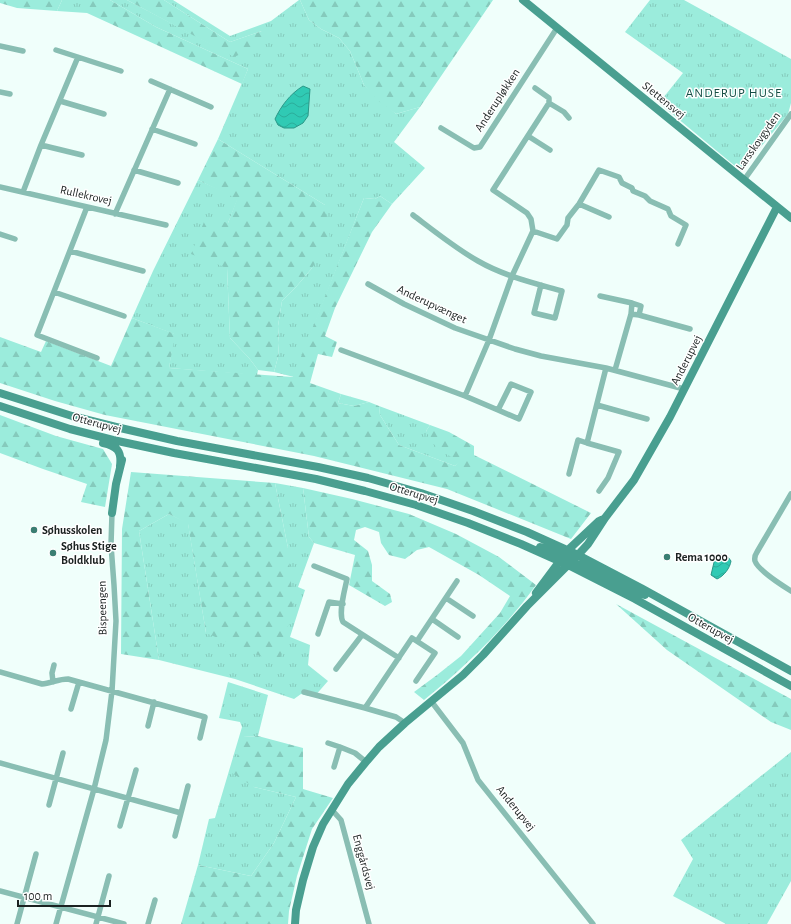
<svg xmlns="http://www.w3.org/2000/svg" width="791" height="924" viewBox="0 0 791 924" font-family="'Alegreya Sans',sans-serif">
	<defs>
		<pattern id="grass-tufts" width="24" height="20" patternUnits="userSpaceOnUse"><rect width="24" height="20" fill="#9becdc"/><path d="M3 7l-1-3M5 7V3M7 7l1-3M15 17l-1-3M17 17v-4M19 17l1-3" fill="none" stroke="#85cabc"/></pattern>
		<pattern id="forest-firs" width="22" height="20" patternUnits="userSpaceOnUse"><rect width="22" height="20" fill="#9becdc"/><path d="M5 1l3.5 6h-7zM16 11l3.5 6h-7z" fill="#85cabc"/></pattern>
		<pattern id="water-waves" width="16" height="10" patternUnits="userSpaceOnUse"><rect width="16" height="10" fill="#30cab4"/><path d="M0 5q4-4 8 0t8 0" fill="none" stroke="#2aad9a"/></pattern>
	</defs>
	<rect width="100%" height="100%" fill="#f0fffb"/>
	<path fill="url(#grass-tufts)" d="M62 0H87V13L57 11Z
		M110 0H127L234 56 262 31 230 42 164 0H173L230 36 271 21 299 0H300L309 20 321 29 339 38 350 51 364 85 396 114 420 107 394 142 425 168 392 204 380 196 375 199 364 198 294 377 274 372 278 357 279 343 278 326 282 301 296 287 312 268 325 205 218 139 248 69 156 27Z
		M650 0H684L791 59V103L788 114 741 171 659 103 683 73 625 32Z
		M198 180 238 198 228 223 227 268 230 338 249 358 258 370 257 375 169 368 174 334 132 318 153 271Z
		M341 394 369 402 354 406 338 403Z
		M379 406 430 425 426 431 460 461 455 466 399 445 380 415Z
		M275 483 303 488 309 537 314 543 298 587 305 590 290 637 310 645 308 665 328 681 314 697 301 694 294 699 235 679 159 660 139 531 169 514 188 523 206 633 288 548Z
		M228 682 268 695 258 736 243 737 254 787 296 797 274 843 251 876 198 865 209 819 215 818 242 727 240 722 219 718Z
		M791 752V881L767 924H726L673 896 693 859 681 840Z"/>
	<path fill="url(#forest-firs)" d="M0 0H62L57 11 17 8 0 3Z
		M87 0H110L156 27 248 69 242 84 87 13Z
		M127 0H164L230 42 262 31 268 35 263 44 234 57Z
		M300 0H493L420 107 396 114 377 100 364 85 350 51 339 38 321 29 309 20Z
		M218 139 325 205 330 240 312 268 296 287 282 301 278 326 279 343 278 357 274 372 258 370 249 358 230 338 227 268 191 254 206 217 228 223 237 199 198 180Z
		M380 196 392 204 372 232 335 308 325 336 337 342 332 357 318 354 310 383 341 394 338 403 354 406 369 402 379 406 380 415 399 445 455 466 459 461 437 449 426 431 430 425 449 432 474 446V455L591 513 571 539 447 489 314 456 105 415 55 401 0 383V337L41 352 46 341 111 366 132 318 175 334 169 368 293 377 364 198 375 199Z
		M0 415 56 436 103 449 112 464 105 507 81 502 87 484 43 469 0 453Z
		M131 472 275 483 288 548 293 605 279 664 206 633 188 524 169 514 139 531 159 660 121 654 122 529Z
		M303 488 352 499 409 514 456 534 499 557 536 585C505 628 466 666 424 700L414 692 437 675 461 656 500 613 510 596 479 575 429 547 417 550 405 559 389 555 381 543 379 532 365 527 356 530 354 540 368 551 372 565V581L390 594 392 602 385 606 349 585 355 555 314 543 309 537Z
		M616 604 791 699V730L771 722 667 650Z
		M258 736 303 748V789L333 798 312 829 297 876 289 911 288 924H181L198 865 251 876 274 843 296 797 254 787 232 773 243 737Z"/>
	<path fill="url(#water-waves)" stroke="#2a9888" d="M303 86 310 89 308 116 303 123 294 128H284L278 125 275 119C281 106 290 94 303 86Z
		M720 554 728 557 731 561C730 568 724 576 717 579L711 575 715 558Z"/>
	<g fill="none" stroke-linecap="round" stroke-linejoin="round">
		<path stroke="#89beb3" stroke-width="5.5" d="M0 46 23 51
			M56 50 121 71
			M151 81 211 107
			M535 88 549 98V103
			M0 92 10 94
			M60 101 104 114
			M441 128 474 148 480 147 557 28
			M152 129 195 144
			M528 136 550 150
			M41 145 82 155
			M134 170 178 183
			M744 180 791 114
			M0 187 166 225
			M23 192 41 145 78 57
			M579 204 609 217
			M87 207 37 335 97 358
			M115 214 170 89
			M413 215C434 231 455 248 478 261 504 276 534 283 562 291L555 318 534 313 541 285
			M533 231 557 239 567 225 568 218 579 204 599 170 619 177 622 183 632 188 633 191 645 196 650 201 668 209 671 216 686 225 678 244
			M533 231 531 219 527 213 493 190 549 103 564 112 569 118
			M0 234 15 239
			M70 251 143 271
			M368 284 404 304 455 328 515 349 541 356 606 368 684 389
			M54 292 124 316
			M600 296 632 303
			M639 315 690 329
			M341 350 465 396 498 410 511 384 531 392 519 419 498 410
			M615 370 631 314 632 303 641 306 639 315 631 314
			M465 396 489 340 512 276 533 231
			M597 405 647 419
			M587 443 619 452 608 478 599 491
			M569 474 578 440 587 443 606 368
			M791 494 757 552C755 555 754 557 755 561 758 570 783 586 791 591
			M314 566 347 579C345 589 338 613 343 622L399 658
			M446 598 473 616
			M432 619 458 637
			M318 634 329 602 343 604
			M417 641 457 581
			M336 669 362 635
			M0 672 42 684C51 683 59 679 68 679L205 717 200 738
			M53 682 52 673 54 665
			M304 692 365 708 396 717 405 723
			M431 701 463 743 478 780 593 924
			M365 708 412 638 435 653 416 681
			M71 709 79 682
			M148 726 154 702
			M328 743 340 747
			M0 763 181 813
			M334 767 340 747 355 753 366 762
			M49 805 63 753
			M332 810 341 820 369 924
			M120 826 136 770
			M175 836 188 786
			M0 891 124 924
			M17 924 36 854
			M56 924 94 789 106 740 112 691 116 621 114 585 111 545 112 513
			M96 924 109 876
			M148 924 155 900"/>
		<path stroke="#499f90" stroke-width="8" d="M523 0 791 218
			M0 393 72 416 116 427 177 441 318 467 368 478 421 493 473 511 527 532 578 555 641 588 791 671
			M0 406 70 429 113 440 174 453 316 479 365 491 416 505 468 523 521 544 568 565 635 599 791 686
			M103 443C117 446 122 451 120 466
			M112 513 116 484 122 460
			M540 547C549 550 559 556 569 556
			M567 561 572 562 581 565 634 591 645 595
			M536 593 568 550 599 521 601 520
			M295 924 296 910 303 880 313 847 323 824 348 784 366 762 379 747 405 723 463 675 483 655 527 606 578 555 588 544 605 518 634 480 670 417 777 207"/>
	</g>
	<g fill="#3a7e72" stroke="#fff" stroke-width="1.5">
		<circle cx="34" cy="530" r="4"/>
		<circle cx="53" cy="553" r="4"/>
		<circle cx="667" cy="557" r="4"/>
	</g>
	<g text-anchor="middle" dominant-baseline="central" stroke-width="3" stroke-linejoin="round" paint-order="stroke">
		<g font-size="12" fill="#1b2221" stroke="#fff">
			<text transform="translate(497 100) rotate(-57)">Anderupløkken</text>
			<text transform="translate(664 100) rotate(39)">Slettensvej</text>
			<text transform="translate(758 141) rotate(-55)">Larsskovgyden</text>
			<text transform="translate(86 195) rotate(13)">Rullekrovej</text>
			<text transform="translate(432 304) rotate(25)">Anderupvænget</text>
			<text transform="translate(686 360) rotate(-63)">Anderupvej</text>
			<text transform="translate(97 423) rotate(15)">Otterupvej</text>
			<text transform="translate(414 493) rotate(17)">Otterupvej</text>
			<text transform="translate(102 608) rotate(-91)">Bispeengen</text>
			<text transform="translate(711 628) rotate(29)">Otterupvej</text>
			<text transform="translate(516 808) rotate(51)">Anderupvej</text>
			<text transform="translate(364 862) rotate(75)">Enggårdsvej</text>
		</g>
		<g font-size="12" font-weight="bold" fill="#1b2221" stroke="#fff" text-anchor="start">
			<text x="42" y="530">Søhusskolen</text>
			<text x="61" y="546">Søhus Stige<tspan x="61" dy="14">Boldklub</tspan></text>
			<text x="675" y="557">Rema 1000</text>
		</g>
		<g font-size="13" letter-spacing="1" fill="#154e45" stroke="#fff">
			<text x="734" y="93">ANDERUP HUSE</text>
		</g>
	</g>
	<path d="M18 900v6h92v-6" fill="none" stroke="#1b2221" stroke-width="2"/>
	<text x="24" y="900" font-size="12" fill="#1b2221" stroke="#ffffff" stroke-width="3" paint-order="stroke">100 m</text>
</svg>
